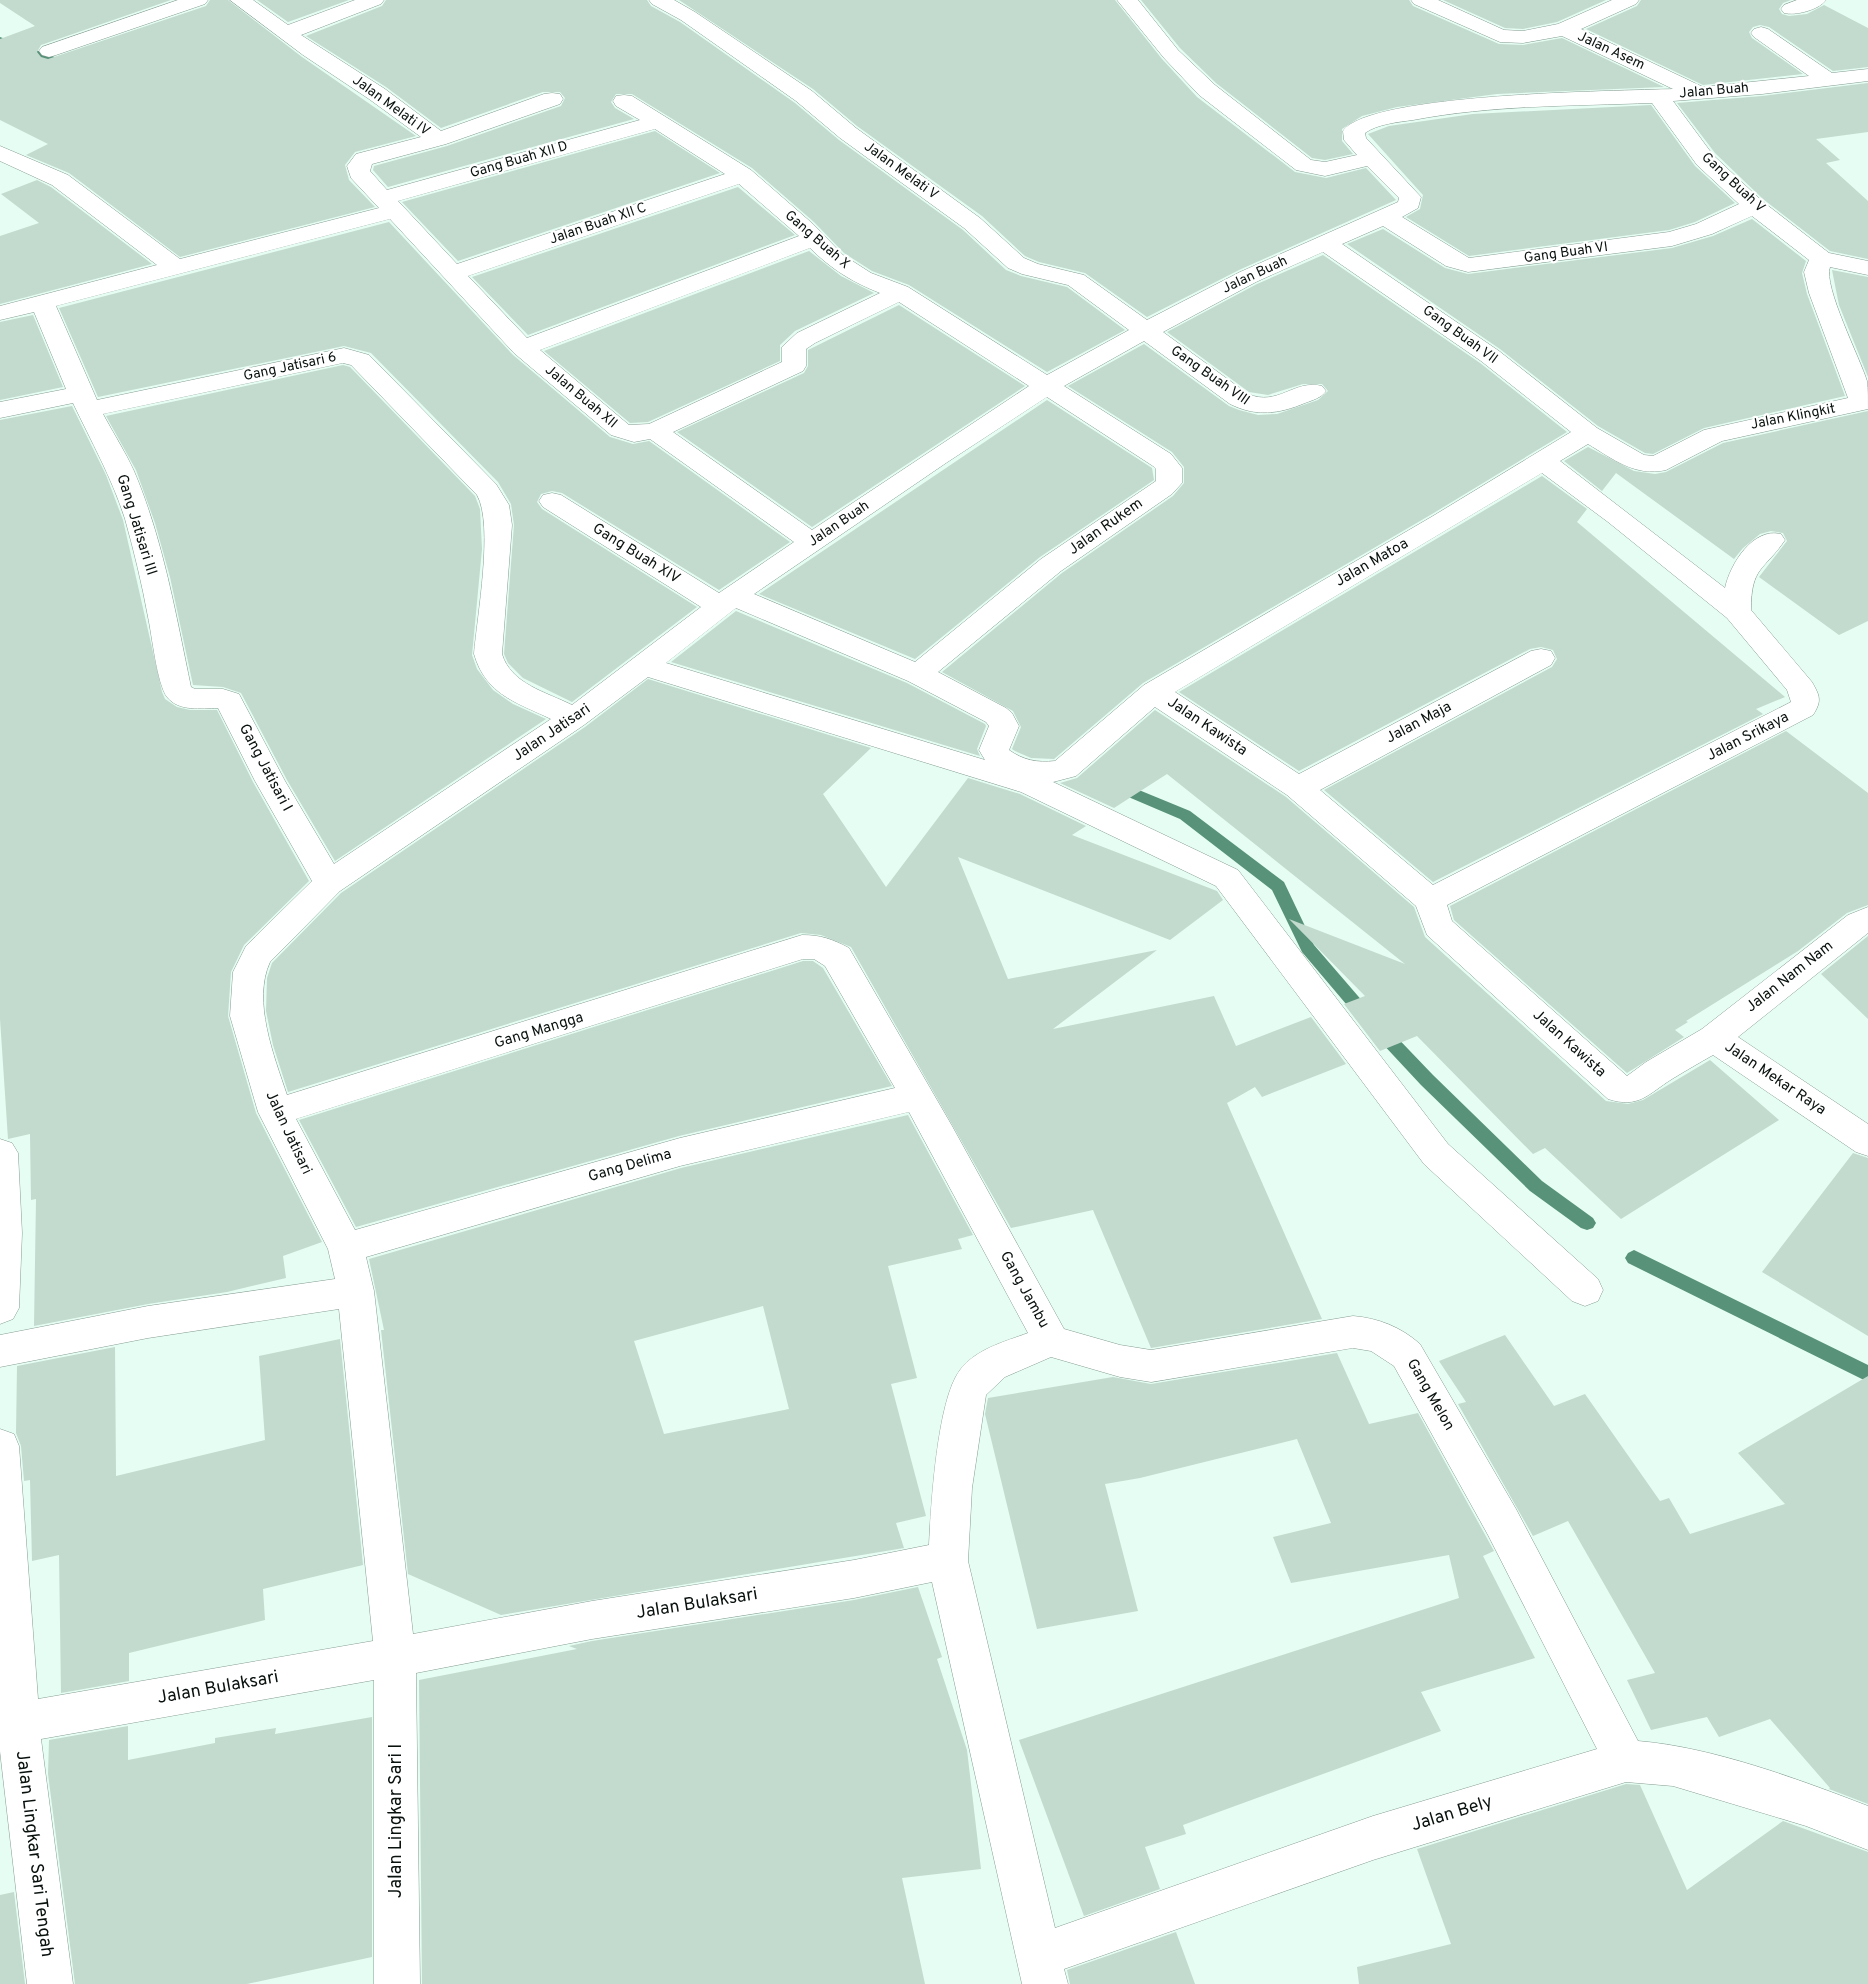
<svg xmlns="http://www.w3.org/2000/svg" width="1868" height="1984" viewBox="0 0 1868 1984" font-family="Overpass,sans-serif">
	<rect width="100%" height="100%" fill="#e5fdf2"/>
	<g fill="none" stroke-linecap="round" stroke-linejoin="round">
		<path fill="#579279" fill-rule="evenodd" d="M0 37 74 64 75 66 66 68 0 44Z
			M1117 781 1190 811 1284 882 1314 945 1364 1003 1433 1075 1542 1181 1593 1218 1596 1223 1593 1228 1587 1230 1581 1228 1530 1191 1421 1085 1352 1011 1302 952 1272 890 1180 819 1112 790 1109 786 1112 782Z
			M1634 1250 1868 1365V1382L1628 1263 1625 1258 1628 1253Z"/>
	</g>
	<path fill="#c3dacf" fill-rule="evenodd" d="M0 0H171L41 45 37 52 41 57 48 59 206 6 210 0H228L302 57 416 136 355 152 345 165 349 180 375 207 180 257 69 173 26 155 48 144 0 120V39L35 26 0 3Z
		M257 0H349L288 22Z
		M386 0H647L651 6 680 22 795 103 839 140 963 230 1006 270 1021 276 1067 287 1125 330 1047 372 909 285 872 271 844 253 814 222 752 168 632 94H616L611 102 615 108 634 119 388 187 373 170 374 166 447 146 561 106 565 98 560 92H543L441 128 386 87 306 36 382 6Z
		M679 0H1115L1162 59 1197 97 1295 172 1326 178 1366 168 1396 200 1239 270 1147 317 1085 273 1039 262 1025 256 982 216 857 126 813 89Z
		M1141 0H1409L1413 6 1499 44 1523 45 1562 38 1664 87 1497 94 1397 107 1362 116 1342 129V141L1353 154 1325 160 1312 158 1216 83 1180 48Z
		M1443 0H1606L1557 22 1523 29 1505 28Z
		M1641 0H1791L1783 3 1779 9 1782 14 1789 16 1807 14 1824 5 1868 28V67L1833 71 1769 27 1760 25 1753 27 1749 32 1752 38 1803 74 1703 85 1586 29 1637 6Z
		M1868 83V132L1816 139 1840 160 1826 163 1868 201V259L1830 251 1763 199 1715 153 1677 103 1762 96Z
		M1651 105 1695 166 1735 203 1695 222 1669 230 1469 256 1406 217 1420 209 1423 195 1368 134 1389 126 1473 114Z
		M655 131 720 173 458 261 402 202Z
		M37 180 51 187 152 264 0 304V236L39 223 1 194Z
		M738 187 795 235 528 335 472 277Z
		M1752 219 1806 261 1802 273 1807 294 1845 396 1704 428 1653 454 1645 453 1598 426 1500 349 1347 244 1383 229 1445 268 1468 274 1672 248 1713 236Z
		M389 222 513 355 610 437 633 444 649 441 790 542 719 590 562 493 552 491 541 494 537 502 542 509 697 607 572 702 523 678 508 663 504 654 514 525 511 504 498 482 371 353 344 346 98 397 59 308Z
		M809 251 841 276 874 293 795 331 780 345V361L648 422 630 423 544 351Z
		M1323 255 1480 363 1567 432 1432 514 1143 683 1054 759 1031 758 1015 751 1012 749 1021 727 1013 711 942 672 1062 573 1173 496 1184 483V467L1172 452 1068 386 1144 344 1229 406 1239 410 1258 415 1277 414 1318 400 1328 391 1322 384H1303L1268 395 1249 392 1167 332 1257 284Z
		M1832 270 1868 277V377L1839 305Z
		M899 305 1025 386 812 527 677 432 804 373 808 366V350Z
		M33 315 63 387 0 400V322Z
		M343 365 350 367 475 496 480 509 482 549 472 655 477 669 493 690 513 704 546 719 335 861 287 780 241 693 223 687 193 685 170 577 155 523 136 470 106 416Z
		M1047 400 1152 468 1154 480 1040 557 915 659 759 594Z
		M72 406 106 475 123 520 162 692 165 699 177 707 190 710H217L253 782 309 881 244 945 231 972 228 1016 256 1113 322 1242 283 1256 286 1278 227 1292 148 1304 34 1326 36 1199 31 1200 30 1134 8 1139 0 1019V420Z
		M1868 411V621L1839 635 1759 577 1787 541 1783 533 1771 531 1760 534 1743 548 1734 559 1616 473 1602 491 1564 461 1588 447 1634 471 1655 474 1666 472 1723 443Z
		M1542 476 1587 509 1577 522 1785 697 1756 709 1763 714 1433 882 1324 790 1552 667 1557 659 1553 650 1541 647 1530 649 1299 771 1179 692Z
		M736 611 907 683 985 724 986 726 977 749 980 756 671 662Z
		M648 679 871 748 823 794 886 887 968 778 1020 794 1086 826 1072 835 1217 891 1223 900 1170 940 958 857 1008 979 1157 950 1053 1029 1214 996 1236 1046 1311 1017 1346 1064 1262 1097 1255 1087 1227 1103 1322 1319 1151 1348 1093 1210 1011 1228 851 947 821 935 801 933 288 1092 273 1045 266 1011 267 978 272 963 341 893 585 727Z
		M1155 710 1286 797 1414 907 1425 937 1606 1101 1628 1104 1643 1100 1710 1060 1779 1120 1621 1219 1545 1148 1533 1154 1417 1036 1380 1051 1344 1004 1365 996 1289 919 1405 964 1167 774 1114 808 1060 783 1077 778Z
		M1786 731 1868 793V905L1847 913 1798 951 1686 1021 1688 1022 1675 1030 1684 1037 1627 1073 1454 920 1450 906Z
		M1868 936V1019L1821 974Z
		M803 961H813L823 968 892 1086 679 1136 356 1227 299 1120Z
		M908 1115 973 1235 958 1239 962 1249 888 1266 917 1378 891 1384 926 1516 896 1523 904 1548 501 1615 408 1574 381 1330H384L369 1259 681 1168ZM763 1306 789 1409 664 1434 634 1341Z
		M1853 1153 1868 1158V1336L1762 1272Z
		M1505 1335 1554 1406 1585 1394 1660 1501 1669 1498 1690 1534 1785 1504 1738 1453 1868 1376V1804L1829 1789 1830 1788 1770 1719 1719 1737 1707 1717 1651 1730 1627 1680 1655 1673 1568 1521 1533 1536 1458 1404 1466 1402 1439 1361Z
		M340 1339 363 1565 263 1589 265 1620 129 1653V1681L61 1693 59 1555 32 1561 30 1480 24 1481 21 1446 16 1433 17 1366 115 1347 116 1476 265 1440 259 1356Z
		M1337 1353 1369 1424 1418 1413 1494 1551 1483 1556 1535 1658 1421 1692 1441 1731 1183 1825 1186 1834 1145 1847 1160 1889 1084 1916 1019 1740 1459 1598 1449 1555 1291 1583 1273 1537 1331 1523 1297 1439 1140 1478 1105 1484 1138 1611 1037 1629 985 1414 988 1398 1113 1377 1151 1384Z
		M918 1587 942 1657 937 1659 967 1750 981 1869 902 1878 925 1984H422L419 1680 577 1649 569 1646 592 1641 854 1600Z
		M372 1717V1957L247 1984H75L48 1774 49 1740 128 1726V1760L215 1743V1738L276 1728 275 1734Z
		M1626 1784 1640 1785 1687 1890 1783 1821 1868 1852V1984H1359L1357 1967 1451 1944 1417 1849Z
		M14 1892 25 1984H0V1895Z
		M1176 1932 1195 1984H1070L1067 1970Z"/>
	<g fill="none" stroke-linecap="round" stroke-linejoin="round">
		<g stroke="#879d93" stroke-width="1">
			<path id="street" d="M178 0H208L205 4 56 55 49 57 42 55 39 51 42 47Z
				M230 0H253L288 25 355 0H384L381 4 301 35 385 89 441 131 544 94 552 93 560 94 563 99 560 104 446 144 372 164 370 171 387 190 640 120 616 106 613 101 616 96 624 95 632 96 751 170 813 224 843 255 871 273 908 287 1047 375 1129 330 1068 285 1022 274 1008 268 964 228 840 138 796 101 681 20 652 4 649 0H674L695 12 812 91 856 128 980 218 1024 258 1038 264 1084 275 1147 320 1240 272 1398 202 1399 198 1367 166 1325 176 1296 170 1199 95 1164 58 1117 0H1138L1178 50 1215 85 1311 160 1325 162 1357 155 1344 140 1343 131C1369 93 1619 91 1673 89L1562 36 1523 43 1500 42 1414 4 1411 0H1438L1504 30 1523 31 1558 24 1612 0H1639L1636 4 1581 29 1703 87 1809 76 1754 37 1751 33 1754 29 1761 27 1768 29 1832 73 1868 69V81L1762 94 1673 101 1713 155 1762 201 1829 253 1868 261V275L1830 267C1823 286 1860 358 1867 381 1868 389 1868 400 1868 409L1722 441 1666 470C1635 477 1613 459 1588 444L1560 461 1725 588C1730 564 1753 527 1781 534L1785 540C1764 571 1751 566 1751 610L1812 682C1820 696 1822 701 1813 715L1447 905 1452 921 1627 1076 1646 1062 1702 1029 1848 915 1868 907V933L1738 1037 1868 1124V1156L1856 1152 1713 1055C1699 1063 1685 1071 1672 1079 1648 1094 1639 1109 1608 1099L1427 935 1416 906 1287 795 1155 707 1076 776 1053 782 1238 870 1448 1144 1598 1279 1603 1290 1598 1301 1585 1306 1572 1301 1424 1164 1216 886 1021 792 648 677 584 725 340 891 270 962C252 1001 274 1056 287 1095L802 935C821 935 832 939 849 948L952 1126 1064 1329 1120 1345 1151 1350 1353 1316C1378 1318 1401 1327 1420 1344L1516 1509 1638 1741C1712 1747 1798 1779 1868 1806V1850L1806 1826 1673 1786 1626 1782 1373 1860 1064 1969 1068 1984H1022L932 1582 854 1598 592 1639 416 1673 420 1984H374V1680L41 1739 73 1984H27L0 1751V1429L14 1434 19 1446 38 1699 373 1641 339 1309 148 1338 0 1367V1335L148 1306 335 1279 328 1249 258 1112 230 1016 233 972 246 946 312 881 255 781 218 708C201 708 179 712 167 697 157 684 152 635 148 617 142 584 134 551 125 519 112 478 91 441 73 403L0 418V402L66 389 34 312 0 320V306L157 265 52 185 0 161V146L68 175 180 259 379 208 351 178 347 166 356 154 421 137 369 99 303 55ZM1652 103 1697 165 1739 204 1696 224 1669 232 1469 258 1402 217 1418 208 1421 197 1366 138 1365 133C1377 124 1399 122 1413 120 1492 105 1572 106 1652 103ZM655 129 725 174 457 264 398 201ZM739 184 799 236 527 338 468 276ZM1752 216 1809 260 1804 272 1809 293 1848 398 1704 430 1653 456 1644 455 1597 428 1499 351 1342 244 1383 226 1446 266 1468 272 1672 246 1712 234ZM390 219 514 353 611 435 634 442 650 439 794 542 719 593 561 495 552 493 543 495 539 501 543 507 701 607 572 705C546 692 511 684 502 654L512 525 509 505 496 484 369 355 344 348 97 400 56 306ZM810 248C831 269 852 282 880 293L797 333 782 347V362L649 424 629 425 540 350ZM1323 252 1481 361 1571 432 1433 516 1144 685 1055 761C1037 763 1023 760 1009 750L1019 726 1012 713 1006 708 938 672 1061 571 1172 494 1182 483V468L1171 454 1064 386 1144 341 1230 404C1256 417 1279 414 1305 403 1313 400 1321 398 1326 391L1322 386C1294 379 1278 407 1248 394L1163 332 1256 282ZM899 302 1029 386 812 530 673 432 803 371 806 366V349L815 343ZM343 363 351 365 477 495C494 525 477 617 474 654 486 695 516 702 551 719L334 864 285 781 239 694 223 689H195L191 687C176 615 163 539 134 471 125 451 113 433 103 414ZM1047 397 1153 466 1156 469V481L1041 559 915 662 754 594 946 463ZM1542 473 1608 522 1727 618 1787 690 1791 702 1433 885 1320 790 1551 665 1555 658 1551 651 1541 649 1531 651 1299 774 1175 692ZM736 608 908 681 986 722 989 726 979 750 985 760 666 663ZM803 959H814L825 966 895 1088 680 1138 355 1230 296 1119ZM909 1112 1028 1333C1004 1342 976 1349 960 1370 937 1400 931 1505 929 1545L854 1560 592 1601 413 1634 374 1291 366 1257 680 1166ZM1353 1348 1371 1351 1394 1366 1488 1535 1597 1749 1373 1816 1055 1928 968 1561 972 1488 986 1395 1005 1377 1051 1357 1120 1377 1151 1382Z
				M1797 0H1826C1819 10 1795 16 1784 13L1781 9 1784 5Z
				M0 1139 12 1143 18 1153 22 1233 19 1308 13 1319 0 1324Z"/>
		</g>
		<use href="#street" fill="#fff" fill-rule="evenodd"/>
	</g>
	<g text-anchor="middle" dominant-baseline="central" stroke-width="4.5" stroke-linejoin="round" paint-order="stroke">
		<g font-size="14" fill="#09110d" stroke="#fff">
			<text transform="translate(1611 51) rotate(25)">Jalan Asem</text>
			<text transform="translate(1714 91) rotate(-5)">Jalan Buah</text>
			<text transform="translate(391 106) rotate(36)">Jalan Melati IV</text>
			<text transform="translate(519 160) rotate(-16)">Gang Buah XII D</text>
			<text transform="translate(901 171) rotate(36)">Jalan Melati V</text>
			<text transform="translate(1733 183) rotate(43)">Gang Buah V</text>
			<text transform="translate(598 224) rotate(-19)">Jalan Buah XII C</text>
			<text transform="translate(817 240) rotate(41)">Gang Buah X</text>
			<text transform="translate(1566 253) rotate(-8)">Gang Buah VI</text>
			<text transform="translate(1255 275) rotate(-25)">Jalan Buah</text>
			<text transform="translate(1460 335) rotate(36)">Gang Buah VII</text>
			<text transform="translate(290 367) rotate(-12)">Gang Jatisari 6</text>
			<text transform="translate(1210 376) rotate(35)">Gang Buah VIII</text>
			<text transform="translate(581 397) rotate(40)">Jalan Buah XII</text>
			<text transform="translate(1793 417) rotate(-11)">Jalan Klingkit</text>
			<text transform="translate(839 524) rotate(-34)">Jalan Buah</text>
		</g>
		<g font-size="15" fill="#09110d" stroke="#fff">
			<text transform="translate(136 525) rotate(73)">Gang Jatisari III</text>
			<text transform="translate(1106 527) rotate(-35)">Jalan Rukem</text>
			<text transform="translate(636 554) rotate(32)">Gang Buah XIV</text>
			<text transform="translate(1372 563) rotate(-30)">Jalan Matoa</text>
			<text transform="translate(1419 723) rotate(-28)">Jalan Maja</text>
			<text transform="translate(1207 727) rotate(34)">Jalan Kawista</text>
			<text transform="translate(552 733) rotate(-34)">Jalan Jatisari</text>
			<text transform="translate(1748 737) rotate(-27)">Jalan Srikaya</text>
			<text transform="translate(265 768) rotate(62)">Gang Jatisari I</text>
			<text transform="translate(1790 977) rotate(-38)">Jalan Nam Nam</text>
			<text transform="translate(539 1031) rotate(-17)">Gang Mangga</text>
			<text transform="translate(1569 1044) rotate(42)">Jalan Kawista</text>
			<text transform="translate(1775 1079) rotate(34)">Jalan Mekar Raya</text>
			<text transform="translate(288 1133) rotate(65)">Jalan Jatisari</text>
			<text transform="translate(630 1166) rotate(-16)">Gang Delima</text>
			<text transform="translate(1024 1290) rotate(61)">Gang Jambu</text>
			<text transform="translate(1430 1395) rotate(60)">Gang Melon</text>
		</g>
		<g font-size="18" fill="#09110d" stroke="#fff">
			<text transform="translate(697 1604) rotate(-9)">Jalan Bulaksari</text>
			<text transform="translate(218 1688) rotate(-10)">Jalan Bulaksari</text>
			<text transform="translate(1452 1814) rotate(-17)">Jalan Bely</text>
			<text transform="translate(396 1821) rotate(-90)">Jalan Lingkar Sari I</text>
			<text transform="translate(34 1854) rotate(83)">Jalan Lingkar Sari Tengah</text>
		</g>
	</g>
</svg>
